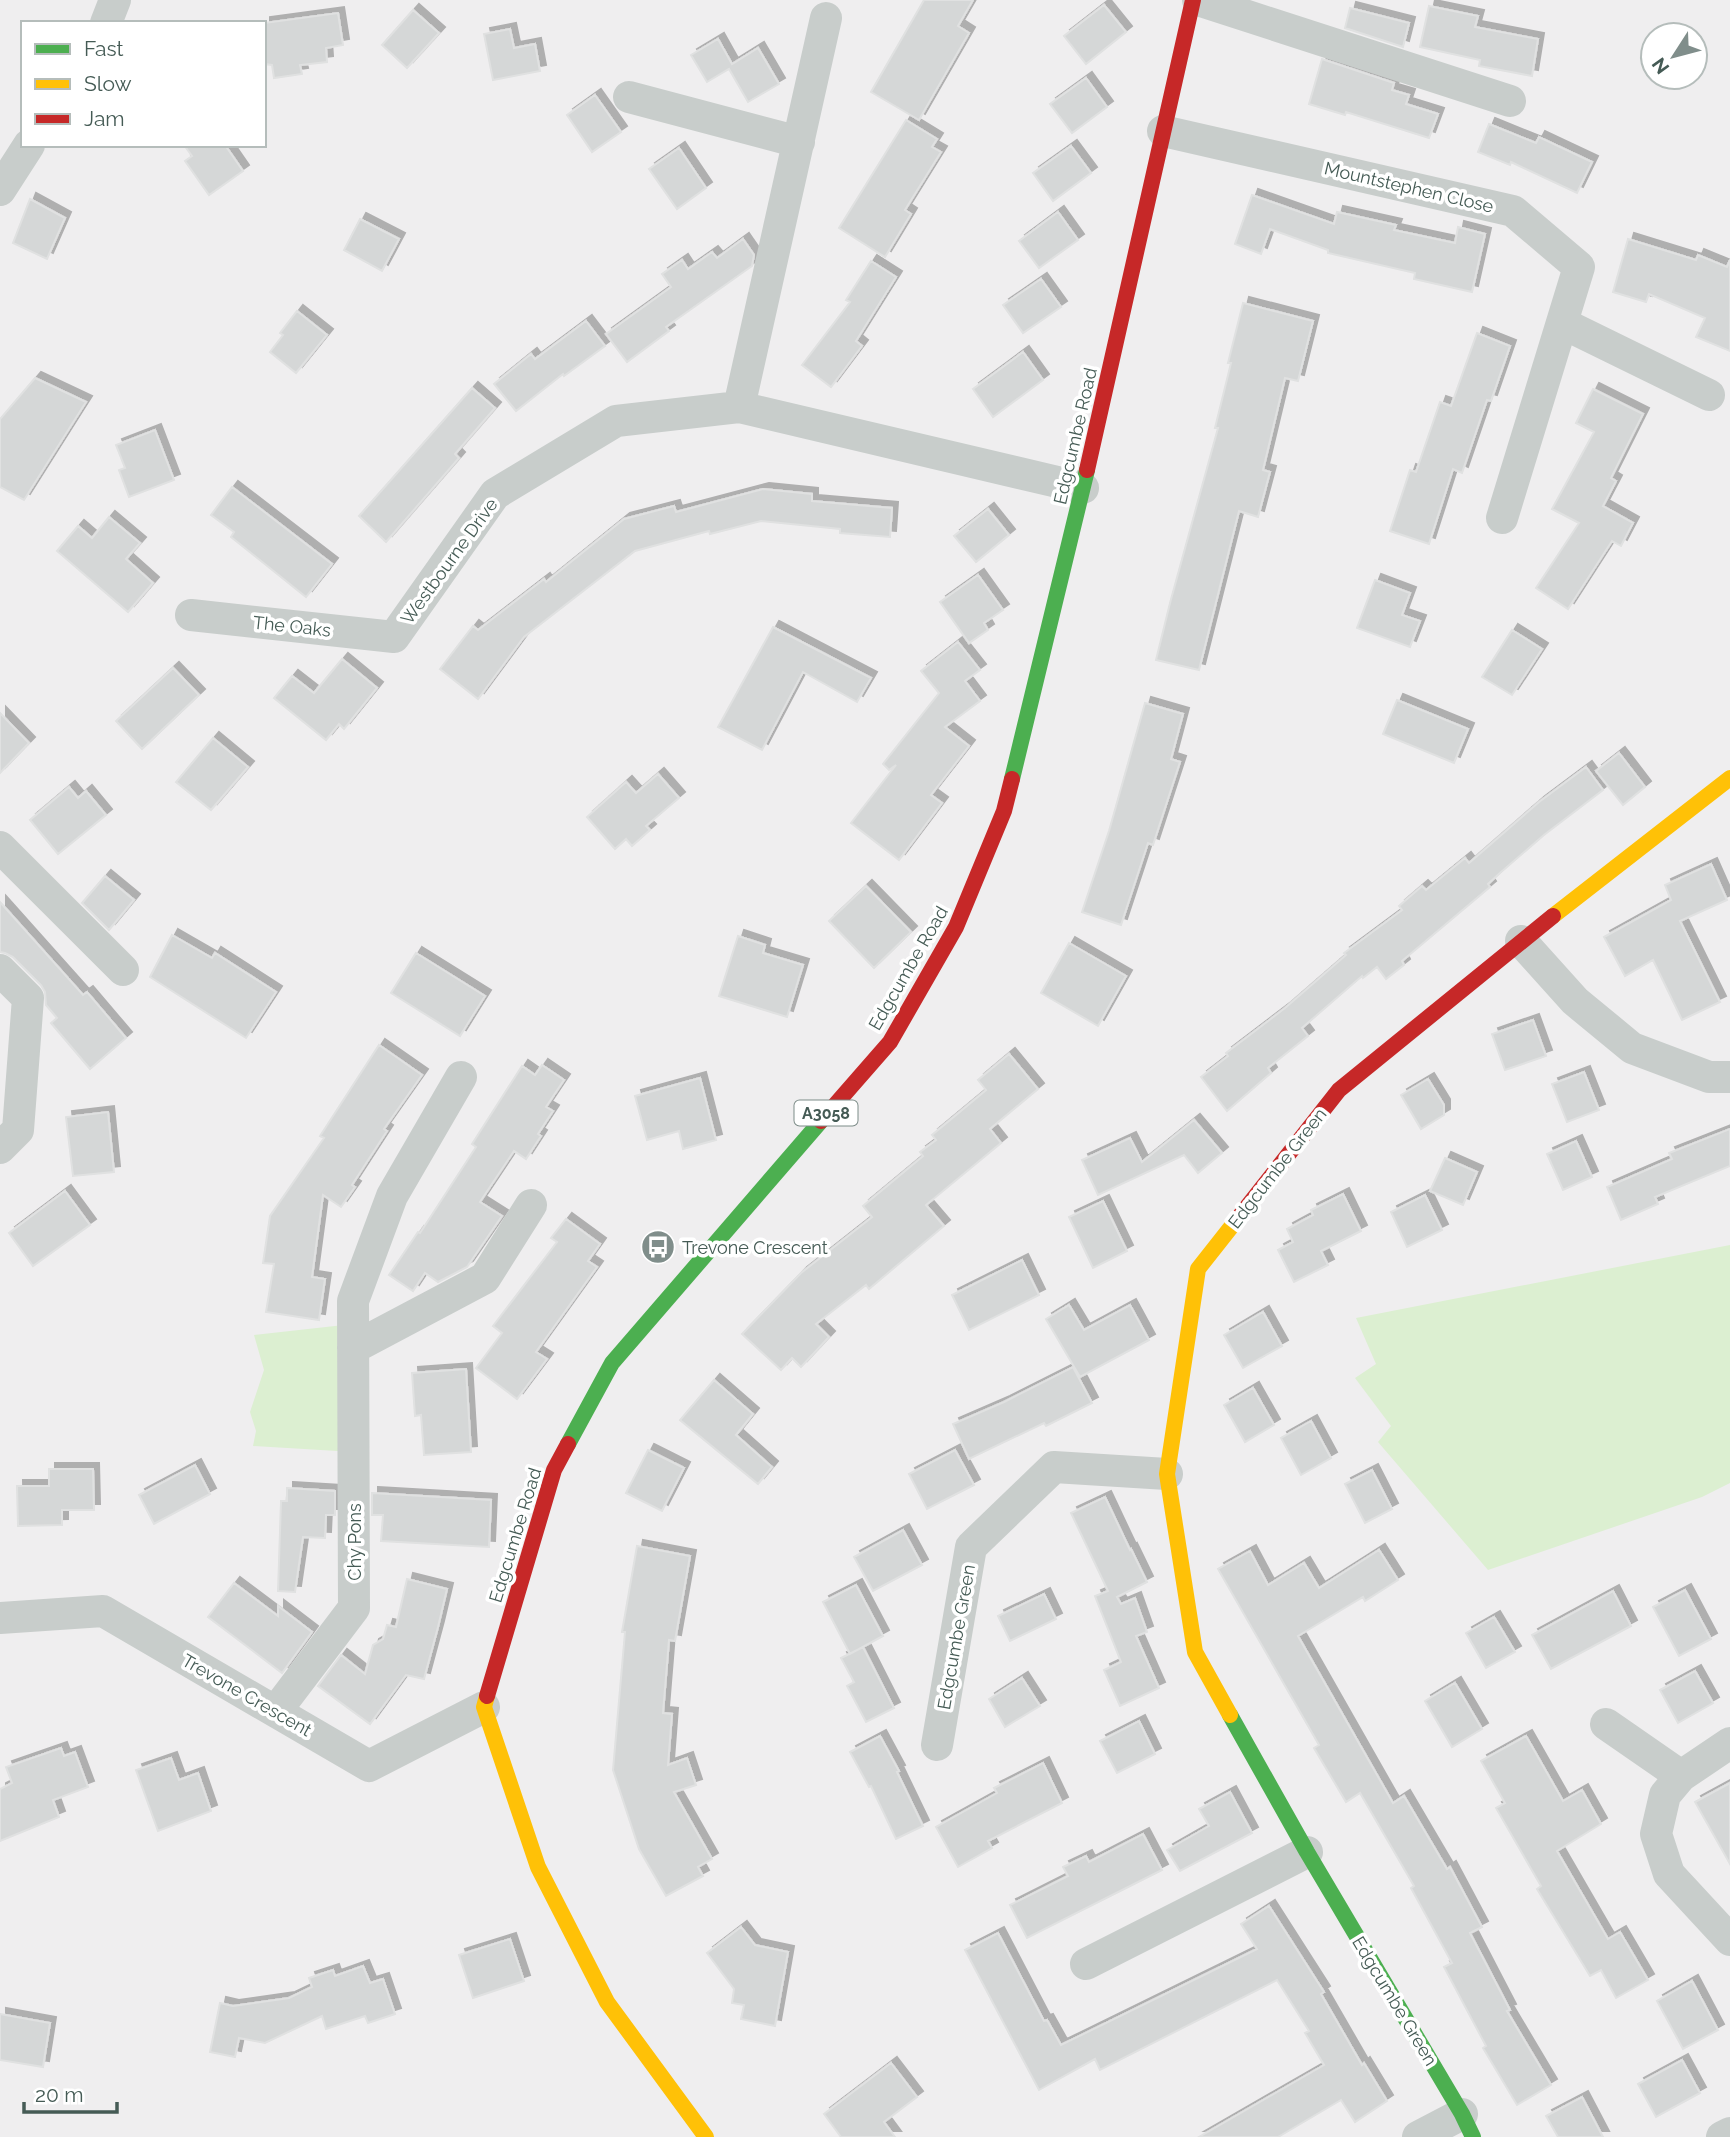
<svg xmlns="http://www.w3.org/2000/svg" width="1730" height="2137" viewBox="0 0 1730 2137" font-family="Raleway,sans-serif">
	<defs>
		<filter id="shadow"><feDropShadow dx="6" dy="-6" stdDeviation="0" flood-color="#0004"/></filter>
	</defs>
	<rect width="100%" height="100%" fill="#efeeef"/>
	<path fill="#dcefd1" d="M1730 1245V1483L1702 1497 1488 1570 1378 1442 1391 1426 1355 1378 1376 1364 1356 1318Z
		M353 1324 354 1452 253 1446 256 1431 250 1412 264 1370 254 1335Z"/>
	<path fill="#d5d7d7" stroke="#e0e1e1" stroke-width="2" filter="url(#shadow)" d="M924 0H973L958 26 969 33 919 120 871 92Z
		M1104 5 1126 32 1086 64 1064 36Z
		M1429 6 1478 16 1475 27 1538 39 1532 76 1479 66 1480 60 1420 47Z
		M1350 8 1409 23 1403 47 1345 28Z
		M413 10 439 33 407 68 382 45Z
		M338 13 343 45 326 48 327 62 300 65 302 74 274 78 272 65 264 64V23Z
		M510 29 514 48 535 44 540 71 493 80 484 34Z
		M718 39 732 64 758 48 779 84 748 102 729 69 707 82 691 55Z
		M1322 59 1394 83 1392 90 1409 95 1406 104 1438 114 1429 138 1346 112 1345 115 1309 104Z
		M1086 78 1107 107 1072 133 1050 104Z
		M595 95 621 132 592 152 567 115Z
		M906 120 937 139 932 147 941 152 905 210 911 214 885 257 839 228Z
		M1489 124 1536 143 1539 137 1592 162 1577 193 1511 162 1510 165 1478 152Z
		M184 145H225L243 171 209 195 185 161 192 156Z
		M1071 146 1091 173 1053 201 1033 173Z
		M679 148 706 188 677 209 649 169Z
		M1252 195 1334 224 1337 212 1396 225 1394 230 1455 243 1458 227 1485 234 1472 292 1414 279 1415 273 1328 253V250L1270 229 1261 254 1235 244Z
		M30 199 65 218 47 259 13 243Z
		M1058 212 1078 240 1039 268 1019 241Z
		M360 219 399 239 382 271 344 250Z
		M743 239 754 255 752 266 666 327 669 331 627 362 606 334 671 287 662 274 682 260 688 269 712 252 717 258Z
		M1628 239 1696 260 1698 255 1727 267 1730 260V351L1696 337 1705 318 1649 294 1646 302 1613 292Z
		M871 261 896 277 856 341 862 346 831 387 802 365 850 302 846 300Z
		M1041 279 1061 307 1023 333 1003 305Z
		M1243 303 1313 321 1298 381 1285 378 1263 470 1270 472 1258 517 1239 511 1199 670 1156 660 1170 603 1218 428H1215L1231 363H1228Z
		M297 311 327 335 296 373 270 352 283 335 280 333Z
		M586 321 605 346 564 376 563 374 516 411 494 384 531 354 535 359Z
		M1477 333 1510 346 1491 401 1487 400 1462 473 1453 469 1429 544 1390 531 1410 470 1416 472 1440 402 1451 406Z
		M1023 352 1043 380 993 417 973 389Z
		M35 378 86 402 24 500 0 487V419Z
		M472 388 495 408 455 454 459 458 386 542 359 516Z
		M1593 389 1643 414 1611 478 1616 481 1603 506 1633 523 1621 546 1612 541 1568 609 1536 588 1579 523 1552 509 1594 432 1576 423Z
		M155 430 174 480 129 497 119 470 125 468 116 445Z
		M232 487 332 564 306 597 231 537 234 532 211 515Z
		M763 489 812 494V501L892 508 890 537 840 533V529L761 521 710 534 709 531 635 551 524 637 478 699 440 669 473 626 478 630 544 579 546 582 624 519 674 506 676 512Z
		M988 509 1009 535 976 562 954 536Z
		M109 517 140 543 126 559 153 583 128 612 57 551 78 526 92 538Z
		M978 575 1003 610 984 623 988 630 969 643 940 602Z
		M1375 580 1410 593 1402 615 1420 621 1410 647 1357 628Z
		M773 627 871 678 857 702 803 672 762 750 718 727Z
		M1512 630 1542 649 1512 695 1482 677Z
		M958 642 980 670 965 681 980 701 945 727 969 746 931 795 942 803 899 860 851 823 896 765 889 770 883 764 939 693 921 671Z
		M342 659 377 688 344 729 339 724 326 740 274 698 292 676 314 693Z
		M173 668 199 695 142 749 116 721Z
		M1397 700 1468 729 1454 763 1383 734Z
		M1145 703 1183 714 1171 759 1180 762 1153 845 1148 843 1121 925 1082 912 1109 831Z
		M0 713 29 743 0 773Z
		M213 738 248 767 211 810 176 782Z
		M1619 753 1645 787 1623 805 1596 771Z
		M1586 767 1603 790 1544 835 1500 873 1488 884 1490 887 1402 961 1404 965 1386 979 1377 967 1363 978 1362 976 1302 1028 1308 1036 1268 1068 1271 1073 1227 1111 1201 1077 1228 1056 1226 1053 1285 1008 1346 955 1344 953 1402 910 1399 906 1422 886 1426 890 1465 858 1469 863 1539 802Z
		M658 774 679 798 646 826 650 830 632 846 626 839 615 849 587 817 626 782 636 793Z
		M69 787 78 798 86 791 106 815 58 854 30 820Z
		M1711 864 1727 900 1680 921 1720 1002 1682 1020 1653 960 1625 976 1604 937 1671 900 1665 885Z
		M105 876 134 900 109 930 82 903Z
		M866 886 911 932 874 968 829 921Z
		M0 902 83 995 87 992 126 1038 90 1069 51 1023 57 1018 46 1005 45 992 41 985 13 957 5 953 0 952Z
		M172 935 212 958 215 953 276 992 246 1038 150 977Z
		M738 936 765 945 763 953 803 965 787 1017 719 996Z
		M1069 943 1126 976 1098 1026 1041 993Z
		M416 953 485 996 460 1036 391 993Z
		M1533 1020 1546 1056 1505 1070 1492 1034Z
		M379 1045 422 1075 384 1129 387 1131 352 1185 355 1187 341 1207 323 1195 312 1277 325 1279 319 1320 266 1312 274 1264 263 1263 270 1216 324 1138 320 1136Z
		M1009 1054 1038 1089 990 1129 1001 1143 926 1205 944 1226 869 1289 866 1285 816 1324 829 1337 801 1367 792 1358 781 1370 742 1334 801 1273 872 1217 863 1206 923 1156 920 1152 936 1140 932 1135 986 1090 978 1080Z
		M542 1065 564 1080 546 1107 553 1111 538 1134 541 1136 526 1159 514 1151 480 1202 502 1216 467 1267 438 1282 425 1273 413 1291 389 1275 418 1232 420 1233 476 1147 472 1144 522 1066 535 1075Z
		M1584 1072 1599 1110 1567 1122 1552 1084Z
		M700 1078 716 1140 683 1149 679 1131 647 1140 635 1096Z
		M1428 1079 1444 1105V1115L1421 1129 1401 1095Z
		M108 1112 114 1172 73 1176 66 1117Z
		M1194 1120 1222 1153 1198 1173 1184 1155 1098 1195 1082 1160 1130 1138 1142 1162Z
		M1730 1129V1166L1655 1197 1658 1204 1621 1220 1607 1187 1672 1159 1669 1153Z
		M1576 1141 1592 1177 1563 1190 1547 1154Z
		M1445 1158 1477 1172 1463 1205 1430 1191Z
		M65 1191 90 1225 33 1266 9 1233Z
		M1343 1194 1361 1231 1321 1251 1328 1265 1294 1282 1278 1250 1293 1242 1287 1229 1313 1215 1311 1210Z
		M1425 1195 1442 1230 1407 1247 1391 1212Z
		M1103 1201 1127 1251 1093 1268 1069 1217Z
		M566 1219 600 1244 588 1261 597 1267 536 1352 547 1359 517 1399 476 1368 502 1333 493 1326 557 1242 551 1238Z
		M1022 1260 1039 1295 969 1330 952 1295Z
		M1069 1305 1084 1330 1130 1305 1149 1340 1080 1377 1046 1319Z
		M1263 1312 1282 1346 1243 1368 1224 1335Z
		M1073 1367 1092 1403 1046 1426 1044 1423 969 1459 953 1424 1004 1402Z
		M466 1369 471 1452 424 1455 421 1415 415 1416 412 1373Z
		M714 1380 753 1414 736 1435 772 1467 758 1484 680 1420Z
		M1253 1388 1274 1425 1245 1442 1224 1405Z
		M1311 1421 1331 1458 1301 1475 1281 1438Z
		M648 1450 684 1468 662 1511 626 1493Z
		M955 1450 974 1485 927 1509 909 1474Z
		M195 1465 210 1494 154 1524 139 1495Z
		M49 1469H93L94 1510H62V1525L18 1526 17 1486H49Z
		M1372 1470 1392 1509 1365 1523 1345 1484Z
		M287 1488 335 1491V1515H326L325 1538 303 1537 295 1592 278 1591 281 1501H287Z
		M372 1493 491 1500 489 1547 381 1541 383 1515H372Z
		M1105 1497 1130 1550 1131 1549 1147 1582 1117 1597 1121 1604 1135 1598 1147 1632 1136 1636 1159 1688 1120 1706 1104 1670 1121 1662 1095 1596 1108 1591 1071 1513Z
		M903 1530 922 1565 873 1591 854 1557Z
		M637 1546 690 1556 675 1641 669 1640 663 1713 672 1714 668 1765 687 1758 696 1785 674 1792 712 1859 698 1867 703 1876 666 1896 639 1849 613 1770 625 1632H622Z
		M1379 1550 1398 1580 1365 1601 1363 1597 1298 1636 1393 1803 1404 1796 1447 1869 1450 1867 1482 1927 1470 1933 1510 2010 1507 2011 1551 2085 1517 2105 1483 2048 1486 2046 1444 1967 1452 1963 1411 1888 1414 1886 1360 1793 1346 1802 1314 1748 1319 1745 1218 1569 1250 1551 1268 1585 1304 1563 1319 1588Z
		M407 1579 447 1589 438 1627 424 1679 406 1675 370 1724 318 1686 341 1655 365 1674 373 1645 383 1639 387 1625 396 1627Z
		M234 1583 278 1616V1606L312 1632 282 1673 208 1617Z
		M856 1585 883 1636 850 1654 823 1602Z
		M1685 1590 1711 1639 1679 1656 1653 1607Z
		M1613 1591 1631 1626 1551 1669 1532 1635Z
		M1044 1594 1056 1619 1010 1641 998 1616Z
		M1494 1617 1515 1652 1486 1668 1466 1633Z
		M863 1647 894 1708 866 1722 847 1686 854 1682 841 1658Z
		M1695 1671 1713 1703 1678 1723 1660 1690Z
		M1022 1678 1040 1706 1005 1727 989 1699Z
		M1455 1683 1482 1729 1452 1747 1425 1701Z
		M1139 1721 1155 1754 1117 1773 1100 1741Z
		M880 1736 899 1771 897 1772 923 1826 896 1839 871 1786 869 1787 850 1752Z
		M1526 1736 1563 1801 1582 1790 1601 1824 1557 1851 1608 1939 1620 1932 1648 1980 1616 1998 1601 1970 1590 1976 1537 1889 1541 1886 1496 1808 1505 1803 1481 1761Z
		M61 1748 64 1756 75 1752 88 1787 53 1800 59 1817 0 1841V1789L12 1783 6 1767Z
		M171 1758 179 1780 198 1773 211 1811 158 1831 136 1770Z
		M1043 1763 1062 1803 988 1841 992 1848 958 1867 936 1827 997 1793 994 1788Z
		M1730 1783V1864L1695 1802Z
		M1230 1792 1252 1833 1180 1871 1167 1850 1209 1826 1199 1809Z
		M1143 1834 1162 1870 1027 1938 1010 1905 1068 1876 1063 1867 1086 1856 1089 1862Z
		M1269 1906 1324 1992 1321 1994 1362 2065 1364 2063 1387 2101 1355 2122 1341 2100 1278 2137H1199L1324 2065 1305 2033 1309 2031 1277 1980 1100 2070 1095 2059 1039 2090 965 1950 998 1933 1044 2021 1047 2020 1061 2045 1257 1949 1241 1924Z
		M741 1927 755 1945 788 1952 775 2026 741 2019 744 2005 732 2003 734 1989 707 1953Z
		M510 1939 524 1981 473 1998 459 1955Z
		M363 1966 370 1983 383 1979 395 2014 368 2023 365 2016 326 2029 322 2016 265 2043 239 2038 235 2057 210 2052 220 2003 233 2006 289 1998 312 1987 309 1978 333 1970 335 1976Z
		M1692 1981 1718 2030 1683 2049 1657 2001Z
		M0 2014 50 2023 43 2067 0 2060Z
		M1682 2060 1700 2093 1656 2117 1638 2084Z
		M891 2063 917 2097 884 2122 895 2137H841L824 2114Z
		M1582 2097 1603 2137H1558L1546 2116Z"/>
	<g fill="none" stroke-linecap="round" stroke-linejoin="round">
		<path stroke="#c8cdcb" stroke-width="32" d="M1198 0 1510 101
			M106 23 115 0
			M629 97 799 142
			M1163 131 1513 211 1579 267 1502 518
			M0 190 29 145
			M1562 323 1709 395
			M739 407 826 18
			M191 615 394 637 495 494 616 421 739 407 1083 488
			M0 847 123 970
			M1521 941 1575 1001 1632 1048 1709 1077H1730
			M0 970 28 998 18 1130 0 1148
			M353 1348 485 1278 531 1205
			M0 1618 103 1611 369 1766 484 1707
			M276 1711 354 1608 353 1301 392 1196 461 1077
			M1606 1724 1681 1776
			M1730 1743 1681 1776 1665 1795 1656 1834 1669 1874 1730 1940
			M937 1745 971 1547 1054 1467 1167 1474
			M1086 1964 1307 1852
			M1418 2137 1462 2114
			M1722 2137 1730 2133"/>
		<path stroke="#4caf50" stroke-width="16" d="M1012 779 1087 470
			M568 1444 612 1363 821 1121
			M1230 1715 1307 1852 1462 2114 1473 2137"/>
		<path stroke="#ffc107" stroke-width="16" d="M1553 916 1730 778
			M487 1696 484 1707 538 1867 607 2002 706 2137
			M1230 1715 1195 1652 1167 1474 1198 1269 1239 1217"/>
		<path stroke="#c62828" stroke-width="16" d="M1087 470 1193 0
			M821 1121 890 1042 956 927 1004 811 1012 779
			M1239 1217 1339 1090 1553 916
			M487 1696 554 1470 568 1444"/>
	</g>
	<defs>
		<g id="bus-disc" transform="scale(1.75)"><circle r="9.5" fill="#808e8b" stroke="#fff"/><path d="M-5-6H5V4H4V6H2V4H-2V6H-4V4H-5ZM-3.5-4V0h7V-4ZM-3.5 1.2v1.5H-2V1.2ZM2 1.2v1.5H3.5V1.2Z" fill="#fff"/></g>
	</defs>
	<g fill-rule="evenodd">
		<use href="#bus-disc" x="658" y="1247"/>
	</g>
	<g text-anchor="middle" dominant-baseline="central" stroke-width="7" stroke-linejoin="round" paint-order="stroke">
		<rect fill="#fff" stroke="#7d8c88" stroke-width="2" x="794.5" y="1100.5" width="63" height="25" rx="5"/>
		<g font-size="16" font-weight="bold" fill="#455b55">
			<text x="826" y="1113">A3058</text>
		</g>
		<g font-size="18" fill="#455b55" stroke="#fff">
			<text transform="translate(1409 187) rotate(13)">Mountstephen Close</text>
			<text transform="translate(1075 436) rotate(-77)">Edgcumbe Road</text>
			<text transform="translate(449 561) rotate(-54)">Westbourne Drive</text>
			<text transform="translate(292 626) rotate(6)">The Oaks</text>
			<text transform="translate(908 968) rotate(-60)">Edgcumbe Road</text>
			<text transform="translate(1277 1168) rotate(-52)">Edgcumbe Green</text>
			<text transform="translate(515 1535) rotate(-73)">Edgcumbe Road</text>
			<text transform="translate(354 1542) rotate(-90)">Chy Pons</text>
			<text transform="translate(956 1637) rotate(-80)">Edgcumbe Green</text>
			<text transform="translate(247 1695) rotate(30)">Trevone Crescent</text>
			<text transform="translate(1395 2001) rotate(59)">Edgcumbe Green</text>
		</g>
		<g font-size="18" fill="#455b55" stroke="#fff" text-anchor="start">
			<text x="682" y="1247">Trevone Crescent</text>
		</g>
	</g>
	<rect x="21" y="21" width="245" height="126" fill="#ffffff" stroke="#b5bdbb" stroke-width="2"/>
	<rect x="35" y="44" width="35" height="10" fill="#4caf50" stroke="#b5bdbb" stroke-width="2"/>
	<text x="84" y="56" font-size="21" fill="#455b55">Fast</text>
	<rect x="35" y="79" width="35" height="10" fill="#ffc107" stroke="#b5bdbb" stroke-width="2"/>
	<text x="84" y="91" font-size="21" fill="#455b55">Slow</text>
	<rect x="35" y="114" width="35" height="10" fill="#c62828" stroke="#b5bdbb" stroke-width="2"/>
	<text x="84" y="126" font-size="21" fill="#455b55">Jam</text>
	<g transform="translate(1674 56) rotate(234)"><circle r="33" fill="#ffffff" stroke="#b5bdbb" stroke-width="2"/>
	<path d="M0-5L12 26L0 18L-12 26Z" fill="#808e8b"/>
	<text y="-10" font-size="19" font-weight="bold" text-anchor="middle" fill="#455b55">N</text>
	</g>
	<path d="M24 2102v10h93v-10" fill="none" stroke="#455b55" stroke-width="3.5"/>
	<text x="35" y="2102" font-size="21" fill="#455b55" stroke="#ffffff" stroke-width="5" paint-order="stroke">20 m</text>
</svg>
